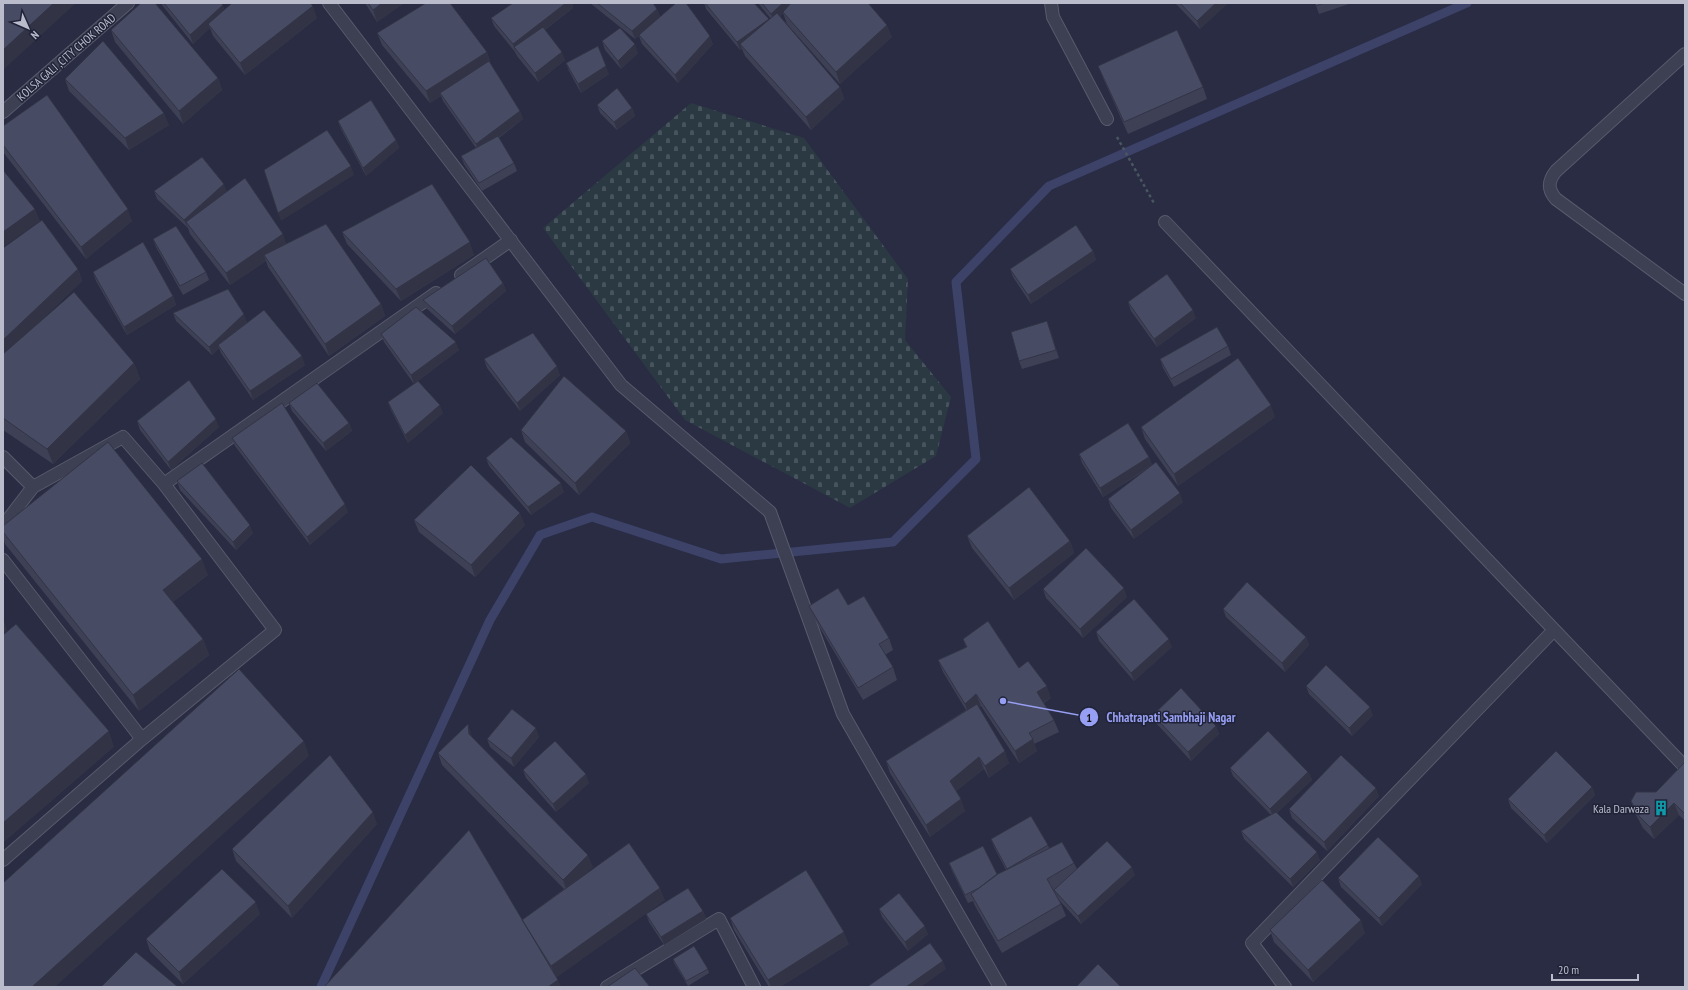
<svg xmlns="http://www.w3.org/2000/svg" width="1688" height="990" viewBox="0 0 1688 990" font-family="'PT Sans Narrow',sans-serif">
	<defs>
		<pattern id="cemetery-stones" width="16" height="16" patternUnits="userSpaceOnUse"><rect width="16" height="16" fill="#2b3943"/><path d="M2 7V4a2 2 0 0 1 4 0v3zM10 15v-3a2 2 0 0 1 4 0v3z" fill="#48545d"/></pattern>
	</defs>
	<rect width="100%" height="100%" fill="#292c42"/>
	<path fill="url(#cemetery-stones)" d="M691 103 804 138 908 279 905 340 951 397 936 456 850 508 685 420 543 228Z"/>
	<g fill="none" stroke-linecap="round" stroke-linejoin="round">
		<path stroke="#3d4269" stroke-width="9" d="M321 987 490 620 540 535 592 517 721 559 893 542 976 459 956 282 1049 186 1467 3"/>
		<g stroke="#585a6d" stroke-width="14">
			<path id="minor" d="M329 3 621 385 770 512 843 714 1000 987
				M1051 3 1053 17 1107 119
				M1685 54 1556 171C1548 181 1547 189 1556 199L1685 294
				M3 112 128 3
				M1165 222 1685 767
				M461 275 511 240
				M3 457 33 487 123 437 164 484 436 293
				M3 526 33 487
				M3 560 142 739 3 860
				M142 739 275 630 164 484
				M607 987 719 919 754 987
				M1285 987 1252 943 1554 630"/>
		</g>
		<path stroke="#495660" stroke-width="2.5" stroke-dasharray="3 3" stroke-linecap="butt" d="M1117 137 1155 205"/>
		<use href="#minor" stroke="#3d3f52" stroke-width="12"/>
	</g>
	<path fill="#3e4056" d="M162 3H221L224 10 317 18 245 75 213 36 210 28 193 44 162 5Z
		M365 3H404L377 22Z
		M513 3H572L573 8 545 30 565 60 538 82 517 56 515 52 494 26 491 18Z
		M590 3H653L657 9 660 17 676 3H686L713 44 678 83 642 44 639 36 635 39Z
		M704 3H754L769 20 771 19 758 3H868L892 37 840 84 787 24 783 13 780 16 840 87 844 99 811 130 745 56 742 49 740 50 706 9Z
		M1175 3H1228L1200 29Z
		M1315 3H1352L1319 14Z
		M111 30 218 78 222 90 183 124 115 42Z
		M377 33 487 52 491 64 520 111 523 119 499 138 514 163 517 171 482 191 464 164 461 156 476 148 443 101 441 96 430 103 382 45Z
		M602 41 638 53 621 69 605 50Z
		M566 63 609 74 581 93 569 71Z
		M1098 66 1203 87 1207 99 1128 134 1103 78Z
		M65 79 169 125 129 150 69 91Z
		M597 105 632 108 635 116 617 130 600 113Z
		M338 121 396 140 399 148 366 176 341 129Z
		M3 126 132 221 86 259 3 152Z
		M154 191H227L287 244 381 304 385 316 329 356 268 267 266 261 230 285 190 234 188 228 157 199Z
		M342 232 474 255 401 301 347 244Z
		M153 239 206 272 209 280 183 295 156 247Z
		M3 248 78 269 82 281 33 328 134 363 140 379 53 464 3 430Z
		M1093 251 1096 260 1031 304 1013 277 1010 269Z
		M93 272 173 296 176 305 127 335 96 281Z
		M503 283 506 291 455 334 426 308 423 300Z
		M1128 302 1196 318 1157 347 1131 311Z
		M173 313 247 322 242 327 305 365 253 400 221 353 219 348 212 355 176 321Z
		M1050 329 1059 358 1022 369 1019 361Z
		M381 334 459 350 414 384 384 342Z
		M1228 346 1231 355 1174 387 1163 368 1160 359Z
		M484 359 560 375 520 411 487 368Z
		M388 402 443 413 408 443 391 410Z
		M289 403 349 423 352 431 326 451 292 411Z
		M1275 417 1178 486 1145 439 1141 427Z
		M137 421 219 427 171 470 140 430Z
		M521 430 626 431 630 443 579 495 525 442Z
		M232 438 348 512 310 545 235 446Z
		M1079 454 1149 457 1152 465 1183 502 1134 539 1111 508 1108 499 1152 466 1103 497 1082 463Z
		M486 458 564 492 531 515 489 466Z
		M177 481 253 533 236 550 180 490Z
		M414 520 525 525 475 577 419 532Z
		M3 526 208 575 173 602 203 639 209 655 139 711 5 544 3 537Z
		M967 536 1070 541 1074 553 1014 600 972 548Z
		M1043 589 1127 597 1083 638 1046 598Z
		M848 605 889 638 893 650 885 655 893 667 897 680 863 700 814 618 809 606Z
		M1223 609 1306 637 1309 645 1285 672 1226 617Z
		M1096 632 1172 647 1134 681 1099 641Z
		M963 639 1019 668 1051 698 1044 703 1054 720 1059 732 1034 744 1037 751 1019 763 981 706 979 708 1009 763 989 778 984 769 956 791 965 811 930 837 890 773 886 761 966 710 943 672 938 660 966 647Z
		M1306 686 1373 715 1352 736 1309 694Z
		M1153 715 1216 726 1219 734 1191 761 1156 723Z
		M472 737 593 867 584 875 665 900 556 977 561 987H324L522 920 564 889 442 765 438 753Z
		M539 737 514 767 490 747 487 739Z
		M1685 762V821L1679 815 1654 839 1643 828 1635 813 1631 801 1656 792Z
		M1230 768 1308 772 1312 780 1277 813 1320 860 1293 887 1244 839 1241 831 1271 815 1233 776Z
		M523 770 589 783 556 812 526 778Z
		M1592 787 1595 795 1547 843 1511 808 1508 799Z
		M1379 796 1327 851 1292 818 1289 809Z
		M377 824 292 918 236 861 232 849Z
		M991 839 1048 845 1049 848 1074 863 1077 869 1135 875 1081 924 1059 900 1061 904 1066 916 1002 953 975 906 973 901 968 903 952 871 949 863 997 874 1006 870 994 847Z
		M1338 878 1422 884 1382 926 1341 887Z
		M879 909 928 934 908 951 882 917Z
		M703 911 706 919 664 945 649 922 646 914Z
		M260 914 183 984 150 951 146 939Z
		M730 918 849 944 780 987H769L734 930Z
		M1270 930 1365 933 1313 982 1274 942Z
		M673 959 708 969 709 973 688 986 674 963Z"/>
	<path fill="#323446" d="M54 3H76L3 70V50Z
		M382 3H404L377 22 373 10Z
		M566 3H572L573 8 517 51 514 48 513 44Z
		M783 3H795L783 12V13L774 22 771 14Z
		M1216 3H1228L1200 29 1197 21Z
		M223 5 226 13 208 24 210 28 193 44 190 35Z
		M313 6 317 18 245 75 240 63Z
		M657 9 660 17 635 39 632 31Z
		M769 19 772 27 740 44 742 49 740 50 737 42Z
		M887 25 892 37 840 84 836 72Z
		M710 36 713 44 678 83 675 75Z
		M635 44 638 53 621 69 618 61Z
		M487 52 491 64 440 93 441 96 430 103 426 91Z
		M562 52 565 60 538 82 535 73Z
		M606 66 609 74 581 93 578 84Z
		M218 78 222 90 183 124 179 111Z
		M840 87 844 99 811 130 806 117Z
		M632 108 635 116 617 130 614 122Z
		M520 111 523 119 479 152 476 144Z
		M164 113 169 125 129 150 125 138Z
		M396 140 399 148 366 176 363 168Z
		M351 166 354 175 281 221 278 213Z
		M224 184 227 192 186 222 188 228 184 220Z
		M35 209 40 221 3 247V232Z
		M128 209 132 221 86 259 81 247Z
		M283 234 287 246 264 255 266 261 230 285 226 273Z
		M470 242 474 255 401 301 396 289Z
		M1093 251 1096 260 1031 304 1028 295Z
		M78 269 82 281 3 357V340Z
		M503 283 506 291 455 334 452 326Z
		M173 296 176 305 127 335 124 327Z
		M381 304 385 316 329 356 325 344Z
		M1193 310 1196 318 1157 347 1154 339Z
		M244 314 247 322 220 347 218 345 219 348 212 355 209 347Z
		M1047 321 1050 329 1059 358 1056 350Z
		M456 342 459 350 414 384 411 375Z
		M302 356 305 365 253 400 250 391Z
		M134 363 140 379 53 464 47 449Z
		M557 366 560 375 520 411 517 403Z
		M440 405 443 413 408 443 405 435Z
		M1271 405 1275 417 1178 486 1174 474Z
		M216 419 219 427 171 470 168 462Z
		M349 423 352 431 326 451 323 443Z
		M626 431 630 443 579 495 575 483Z
		M1149 457 1152 465 1103 497 1100 488Z
		M561 483 564 492 531 515 528 507Z
		M1180 493 1183 502 1134 539 1131 530Z
		M345 504 348 512 310 545 307 537Z
		M520 513 525 525 475 577 471 565Z
		M250 525 253 533 236 550 233 542Z
		M1070 541 1074 553 1014 600 1009 588Z
		M202 559 208 575 169 605 163 590Z
		M1124 588 1127 597 1083 638 1080 629Z
		M3 618 7 630 3 634Z
		M1306 637 1309 645 1285 672 1282 663Z
		M203 639 209 655 139 711 133 695Z
		M1169 639 1172 647 1134 681 1131 673Z
		M1047 686 1051 698 1041 704 1037 692Z
		M976 694 981 706 969 716 965 704Z
		M1370 707 1373 715 1352 736 1349 728Z
		M468 724 472 736 473 746 469 734Z
		M1216 726 1219 734 1191 761 1188 752Z
		M536 728 539 737 514 767 511 758Z
		M109 731 114 747 3 843V823Z
		M1033 739 1037 751 1019 763 1015 751Z
		M304 741 309 756 55 987H32Z
		M1005 751 1009 763 989 778 985 766Z
		M979 757 984 769 954 793 950 781Z
		M1308 772 1312 780 1273 817 1270 809Z
		M586 774 589 783 556 812 553 804Z
		M1592 787 1595 795 1547 843 1544 835Z
		M1376 788 1379 796 1327 851 1324 842Z
		M961 799 965 811 930 837 926 825Z
		M1674 803 1679 815 1654 839 1650 827Z
		M373 812 377 824 292 918 288 906Z
		M1317 852 1320 860 1293 887 1290 879Z
		M588 855 593 867 567 892 563 880Z
		M1132 867 1135 875 1081 924 1078 916Z
		M1419 876 1422 884 1382 926 1379 918Z
		M660 888 665 900 556 978 551 966Z
		M256 902 260 914 183 984 179 972Z
		M703 911 706 919 664 945 661 937Z
		M1361 920 1365 933 1313 982 1308 970Z
		M925 926 928 934 908 951 905 942Z
		M844 932 849 944 780 987H771L768 980Z
		M943 961 946 969 921 987H906Z
		M558 980 561 987H548Z"/>
	<path fill="#484b64" stroke="#323446" d="M3 3H54L3 50Z
		M141 3H155L218 78 179 111 111 30Z
		M164 3H221L223 5 190 35Z
		M232 3H310L313 6 240 63 208 24Z
		M368 3H382L373 10Z
		M426 3H450L487 52 426 91 377 33Z
		M513 3H566L513 44 491 18Z
		M597 3H653L657 9 632 31Z
		M676 3H686L710 36 675 75 639 35Z
		M705 3H754L769 19 737 42Z
		M762 3H783L771 14Z
		M791 3H868L887 25 836 72 783 12Z
		M1180 3H1216L1197 21Z
		M1315 3H1324L1316 6Z
		M777 13 840 87 806 117 740 44Z
		M543 27 562 52 535 73 514 47Z
		M620 28 635 44 618 61 602 41Z
		M1177 30 1203 87 1124 122 1098 66Z
		M103 41 164 113 125 138 65 79Z
		M598 46 606 66 578 84 566 63Z
		M489 61 520 111 476 144 440 93Z
		M617 88 632 108 614 122 597 105Z
		M47 95 128 209 81 247 3 145V126Z
		M371 100 396 140 363 168 338 121Z
		M327 130 351 166 278 213 264 170Z
		M498 136 514 163 479 183 461 156Z
		M202 157 224 184 184 220 154 191Z
		M3 170 35 209 3 232Z
		M245 178 283 234 226 273 186 222Z
		M432 184 470 242 396 289 342 232Z
		M42 220 78 269 3 340V248Z
		M326 224 381 304 325 344 264 255Z
		M1076 225 1093 251 1028 295 1010 269Z
		M176 226 206 272 180 286 153 239Z
		M143 242 173 296 124 327 93 272Z
		M486 258 503 283 452 326 423 300Z
		M1167 274 1193 310 1154 339 1128 302Z
		M228 289 244 314 209 347 173 313Z
		M74 292 134 363 47 449 3 418V354Z
		M416 307 456 342 411 375 381 334Z
		M264 310 302 356 250 391 218 345Z
		M1047 321 1056 350 1019 361 1011 332Z
		M1217 327 1228 346 1171 379 1160 359Z
		M533 333 557 366 517 403 484 359Z
		M1238 358 1271 405 1174 474 1141 427Z
		M564 376 626 431 575 483 521 430Z
		M189 380 216 419 168 462 137 421Z
		M418 381 440 405 405 435 388 402Z
		M317 383 349 423 323 443 289 403Z
		M282 403 345 504 307 537 232 438Z
		M1128 423 1149 457 1100 488 1079 454Z
		M511 437 561 483 528 507 486 458Z
		M108 442 202 559 163 590 203 639 133 695 3 532V526Z
		M1156 462 1180 493 1131 530 1108 499Z
		M202 463 250 525 233 542 177 481Z
		M471 465 520 513 471 565 414 520Z
		M1029 487 1070 541 1009 588 967 536Z
		M1086 548 1124 588 1080 629 1043 589Z
		M1247 582 1306 637 1282 663 1223 609Z
		M838 588 848 605 864 596 889 638 879 644 893 667 858 688 809 606Z
		M1134 599 1169 639 1131 673 1096 632Z
		M988 621 1019 668 1028 661 1047 686 1037 692 1054 720 1029 733 1033 739 1015 751 976 694 965 704 938 660 967 647 963 639Z
		M16 624 109 731 3 823V635Z
		M1326 665 1370 707 1349 728 1306 686Z
		M239 669 304 741 32 987H3V883Z
		M1181 688 1216 726 1188 752 1153 715Z
		M977 704 1005 751 985 766 979 757 950 781 961 799 926 825 886 761Z
		M512 709 536 728 511 758 487 739Z
		M468 724 469 734 588 855 563 880 438 753Z
		M1268 731 1308 772 1270 809 1230 768Z
		M555 741 586 774 553 804 523 770Z
		M1556 751 1592 787 1544 835 1508 799Z
		M330 755 373 812 288 906 232 849Z
		M1341 755 1376 788 1324 842 1289 809Z
		M1685 762V814L1674 803 1650 827 1639 816 1631 801 1636 792H1656Z
		M1276 812 1317 852 1290 879 1241 831Z
		M1031 816 1048 845 1007 869 991 839Z
		M469 830 558 980 548 987H324Z
		M1378 837 1419 876 1379 918 1338 878Z
		M1107 841 1132 867 1078 916 1054 890Z
		M1062 842 1074 863 1047 879 1061 904 998 941 971 894 998 874Z
		M629 843 660 888 551 966 522 920Z
		M983 846 997 874 979 888 965 895 949 863Z
		M222 869 256 902 179 972 146 939Z
		M806 870 844 932 768 980 730 918Z
		M1322 880 1361 920 1308 970 1270 930Z
		M688 888 703 911 661 937 646 914Z
		M899 893 925 926 905 942 879 909Z
		M930 943 943 961 906 987H867Z
		M694 946 708 969 686 981 673 959Z
		M136 952 178 987H103L102 986Z
		M1098 964 1121 987H1076Z
		M635 968 650 987H607Z"/>
	<defs>
		<g id="building-bare" transform="scale(1.2)"><path d="M-4-6H4V6H1V3H-1V6H-4ZM-2.5-4.3h1.7v1.8h-1.7ZM.8-4.3h1.7v1.8H.8ZM-2.5-1h1.7V.8h-1.7ZM.8-1h1.7V.8H.8Z" fill="#0f9aa8" stroke="#212438" stroke-width="2.5" paint-order="stroke"/></g>
	</defs>
	<g fill-rule="evenodd">
		<use href="#building-bare" x="1661" y="808"/>
	</g>
	<g text-anchor="middle" dominant-baseline="central" stroke-width="3" stroke-linejoin="round" paint-order="stroke">
		<g font-size="12" fill="#babccc" stroke="#212438">
			<text transform="translate(66 57) rotate(-41)">KOLSA GALI ,CITY CHOK ROAD</text>
		</g>
		<g font-size="12" fill="#babccc" stroke="#212438" text-anchor="end">
			<text x="1649" y="808">Kala Darwaza</text>
		</g>
	</g>
	<path fill="none" stroke="#979ff4" stroke-width="1.5" d="M1003 701L1089 717"/>
	<g fill="#979ff4" stroke="#212438" stroke-width="1.5">
		<circle cx="1003" cy="701" r="4"/>
		<circle cx="1089" cy="717" r="10"/>
	</g>
	<g font-size="12" text-anchor="middle" font-weight="bold" fill="#111">
		<text x="1089" y="722">1</text>
	</g>
	<g font-size="13" text-anchor="middle" font-weight="bold" fill="#979ff4" stroke="#212438" stroke-width="3" stroke-linejoin="round" paint-order="stroke">
		<text x="1171" y="722">Chhatrapati Sambhaji Nagar</text>
	</g>
	<rect width="1688" height="990" fill="none" stroke="#babccc" stroke-width="8"/>
	<g transform="translate(28 28) rotate(135)" stroke="#212438" stroke-width="3" paint-order="stroke">
	<path d="M0-3L7 15L0 10L-7 15Z" fill="#babccc"/>
	<text y="-6" font-size="11" font-weight="bold" text-anchor="middle" fill="#babccc">N</text>
	</g>
	<path d="M1552 974v6h86v-6" fill="none" stroke="#babccc" stroke-width="2"/>
	<text x="1558" y="974" font-size="12" fill="#babccc" stroke="#212438" stroke-width="3" paint-order="stroke">20 m</text>
</svg>
